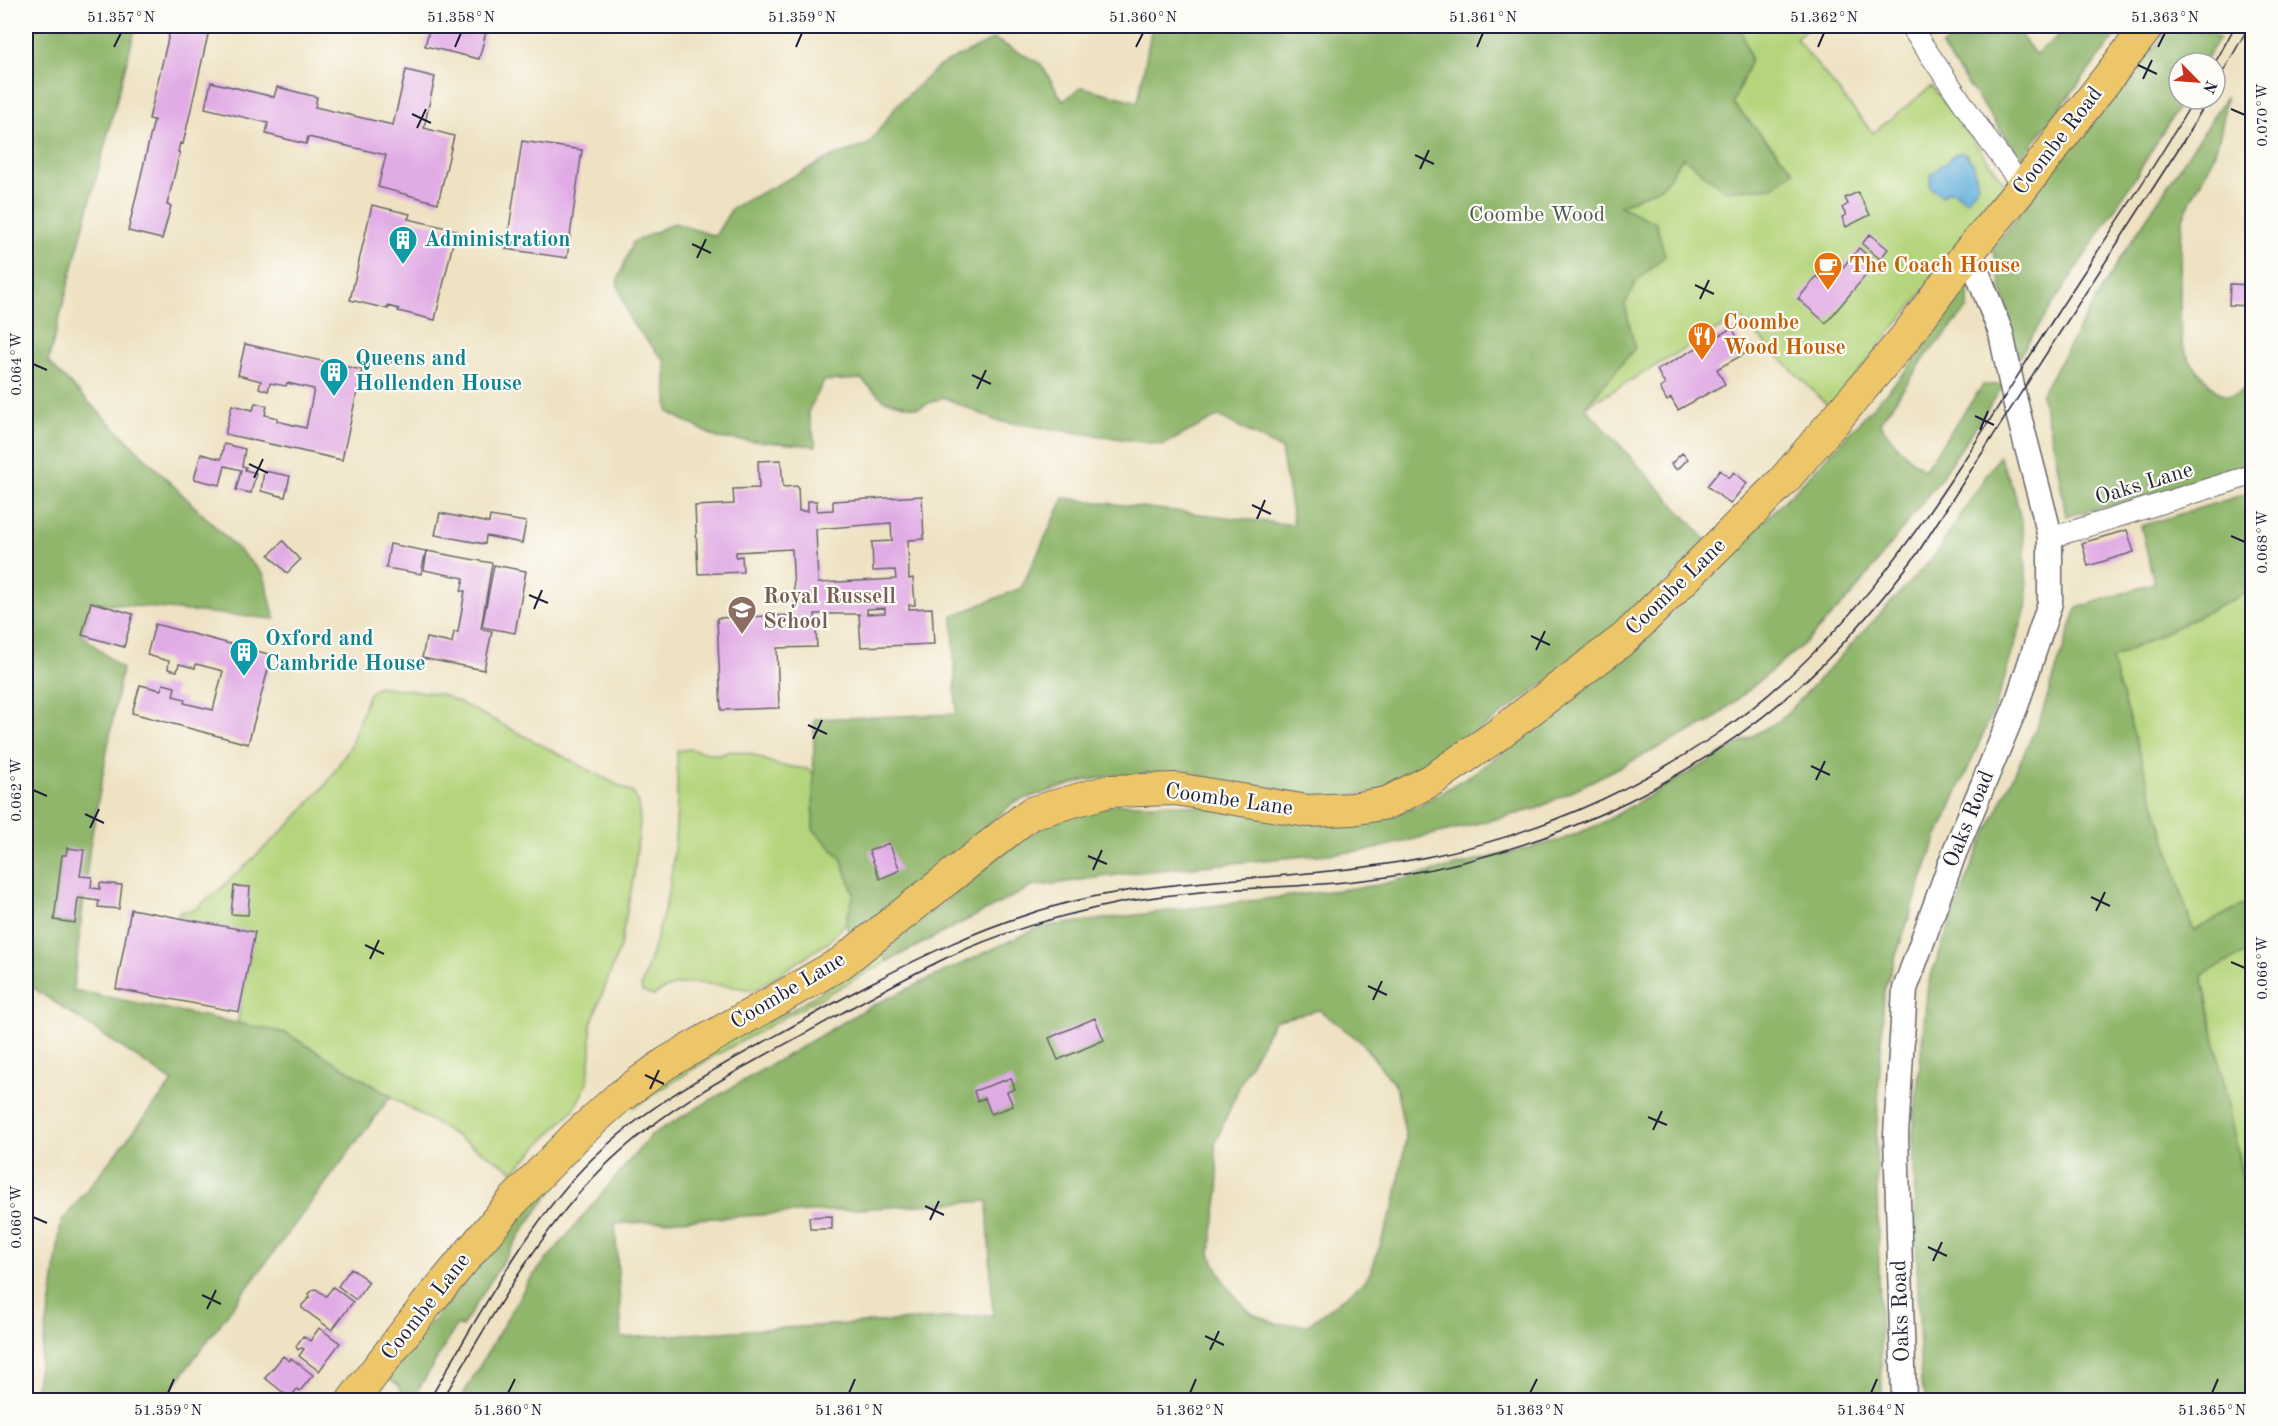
<svg xmlns="http://www.w3.org/2000/svg" width="2278" height="1426" viewBox="0 0 2278 1426" font-family="'Old Standard TT',serif">
	<rect width="100%" height="100%" fill="#fdfcf7"/>
	<filter id="ink" filterUnits="userSpaceOnUse"><feTurbulence type="fractalNoise" baseFrequency=".0167" numOctaves="2"/><feDisplacementMap in="SourceGraphic" scale="12" xChannelSelector="R" yChannelSelector="G"/><feConvolveMatrix kernelMatrix="1 2 1 2 8 2 1 2 1" color-interpolation-filters="sRGB"/></filter>
	<filter id="wash" filterUnits="userSpaceOnUse"><feTurbulence type="fractalNoise" baseFrequency=".008" numOctaves="4" result="noise"/><feDisplacementMap in="SourceGraphic" scale="24" xChannelSelector="R" yChannelSelector="G"/><feGaussianBlur stdDeviation="1.35" result="paint"/><feColorMatrix in="noise" values="0 0 0 0 0 0 0 0 0 0 0 0 0 0 0 0 0 1.4 0 .05"/><feComposite in="paint" operator="in"/></filter>
	<g filter="url(#wash)">
		<rect width="100%" height="100%" fill="#eee2c2"/>
		<path fill="#b5d57d" stroke="#6c7c5c" stroke-width="1.5" d="M1291 26H1810L1796 39 1873 133 1932 86 2007 186 1830 408 1739 317 1585 407Z
			M2252 590V1211L2241 1171 2202 974 2110 659Z
			M378 686 440 694 461 703 633 793 638 802 640 822 634 875 620 947 591 1024V1053L587 1084 574 1109 514 1171 286 1033 237 1024 254 933 178 918 179 912 194 910 220 889 291 823 328 782 350 747 368 695Z
			M689 749 719 755 731 751 751 754 777 765 807 769 814 774 813 829 841 858 854 894 845 924 829 942 754 990C725 986 678 974 654 996L642 992 641 987C651 955 663 922 669 889 677 843 678 797 677 751Z
			M883 955 888 961 712 1057 634 1107 631 1103 715 1046 786 1013Z"/>
		<path fill="#90b66c" stroke="#596c54" stroke-width="1.5" fill-rule="evenodd" d="M26 26H136L48 362 264 575 275 619 91 602 82 635 122 669 90 845 73 990 286 1033 391 1096 163 1400H33L52 1296 61 1222 173 1082 26 983Z
			M1152 26H1734L1741 30 1751 60 1733 103 1794 171 1773 187 1725 191 1683 157 1663 186 1620 206 1656 223 1665 256 1636 282 1625 305 1635 348 1585 407 1707 541 1624 625 1442 758 1383 790 1323 801 1265 793 1207 778 1147 773 1086 780 1014 802 958 852 851 936 845 924 854 894 841 858 813 829 814 719 956 714 953 616 1021 588 1064 498 1294 525 1281 449 1219 416 1163 445 997 421 943 397 918 408 884 400 861 379 824 381 808 412 816 446 717 438 668 412 665 361 631 322 617 282 633 242 674 223 715 236 732 208 829 158 869 144 897 105 939 66 994 39 1041 64 1063 101 1082 87 1138 102Z
			M1973 26H2014L2035 54 2051 42 2068 26H2123L2021 159 1941 46Z
			M2172 26H2198L2219 38 2204 63H2179V99H2183L2131 184 2018 358 1993 249 2073 144Z
			M2226 97C2224 121 2220 142 2210 164 2201 184 2187 202 2182 223 2181 257 2178 291 2181 325 2182 332 2181 341 2184 348 2188 363 2199 370 2207 381 2222 402 2236 398 2252 383V463L2135 500 2066 516 2055 451 2041 394 2119 260Z
			M1969 280 1968 308 1927 355 1880 422C1891 442 1907 456 1924 470L1983 385H2004L1940 479 1854 593 1805 643 1710 722 1536 809 1370 850 1138 872 1031 887 888 961 883 955 905 933 960 890 1008 845 1045 821 1117 804H1173L1343 820 1376 821 1418 806 1476 772 1634 650 1678 607 1816 469 1913 363Z
			M1999 456 2013 487 2023 529 2028 602 1996 705 1934 845 1884 990 1876 1142 1882 1400H460L528 1282 651 1135 869 1007 1040 927 1378 885 1561 840 1600 824 1782 719 1935 555ZM1319 1010 1360 1041 1396 1086 1406 1138 1395 1203 1371 1271 1365 1281 1308 1325 1277 1324 1251 1313 1227 1287 1210 1254 1219 1190 1215 1144 1245 1073 1274 1021ZM987 1201 993 1315 622 1338 615 1224Z
			M2252 492V590L2111 659 2193 931 2252 900V950L2202 975 2241 1171 2252 1211V1400H1927L1921 1384 1913 1132 1928 984 1974 860 2040 719 2077 608 2154 583 2141 526Z
			M577 1148 586 1151C536 1204 500 1266 462 1327L457 1325 412 1400H398L401 1391 398 1385 386 1376Z"/>
		<path fill="#63afdc" stroke="#42688c" stroke-width="1.5" d="M1961 152 1965 153 1974 165 1978 186 1966 201 1954 191 1945 192V194L1942 196 1930 187 1931 175 1943 164H1945L1953 155Z"/>
		<g id="blocks">
			<path fill="#e1ace5" fill-rule="evenodd" d="M177 26H210L183 144 180 143 178 152H180L167 205 171 206 162 239 128 231 154 120 149 119 170 30H176Z
				M430 26H477L487 28 479 59 425 46Z
				M406 70 435 77 424 128 454 136 438 203 378 187 386 155 308 137 306 144 266 134 268 123 205 108 211 82 274 97 277 87 317 97 315 107 393 125Z
				M522 141 582 150 567 258 506 249Z
				M1858 192 1870 215 1846 227 1842 217 1846 215 1842 208 1848 204 1845 198Z
				M372 205 410 214 408 219 456 230 435 320 398 311 399 309 388 306V309L350 300Z
				M1870 234 1888 249 1880 259 1862 244Z
				M1859 248 1876 263 1826 323 1798 299 1817 276 1828 285Z
				M2230 284 2252 285V306L2229 305Z
				M1732 328 1746 353 1717 369 1725 384 1678 410 1671 398 1667 401 1660 388 1665 385 1657 370Z
				M245 344 362 370 342 460 225 434 232 405 253 410 255 403 267 406 265 415 278 418 277 421 306 428 314 389 287 383 286 386 270 383 268 391 259 388 261 381 238 375Z
				M224 444 245 449 242 466 246 467 245 470 256 473 251 493 236 490 241 470 225 466 220 485 194 479 201 454 221 459Z
				M1682 453 1688 459 1677 470 1671 464Z
				M781 460 783 487 798 486 799 511H808V501H817V511L833 510V501L922 496 924 539 908 540 909 579 913 578 915 605H909V609L932 608 934 644 861 647 859 614H815L817 647 777 648 779 708 721 710 717 618 795 615 792 549 736 552V557L742 556 743 572 698 574 695 506 734 504 733 489 759 488 758 461ZM891 523 892 541 872 542 873 571 895 570 896 579 818 583 816 529ZM885 608V613L867 614V609Z
				M1720 470 1729 478 1734 472 1747 483 1730 504 1707 486Z
				M264 471 290 476 285 497 261 491Z
				M440 513 489 523 490 516 526 522 522 543 486 536 485 544 435 535Z
				M2127 530 2134 552 2088 566 2082 543Z
				M283 541 300 560 287 573 269 555Z
				M390 544 426 551 421 574 386 568Z
				M427 551 492 563 481 629 492 631 484 670 422 658 426 638 452 643 454 632H458L465 591H461L464 578 424 570Z
				M494 565 526 571 515 633 482 627Z
				M91 602 133 614 124 647 82 635Z
				M155 624 272 655 248 744 132 713 140 685 161 690 163 684 175 687 173 696 185 699 184 703 213 710 223 671 196 664 195 668 179 664 177 671 168 669 169 661 147 655Z
				M889 843 900 870 880 879 869 851Z
				M67 848 84 850 80 876 92 877 91 888 100 889V883L122 885 119 909 98 907 99 901 78 898 75 923 54 920 62 855H66Z
				M234 886 250 887 248 915 231 914Z
				M131 909 255 932 239 1012 116 989Z
				M1095 1018 1104 1040 1058 1060 1049 1038Z
				M1011 1078 1015 1089 1007 1092 1013 1106 991 1114 985 1098 977 1101 974 1091Z
				M832 1216V1229H810L809 1217Z
				M351 1268 369 1282 356 1300 338 1286Z
				M333 1287 353 1302 332 1330 302 1308V1305L310 1297 309 1294 313 1290 316 1289 326 1296Z
				M319 1328 340 1343 319 1371 299 1356 304 1349 301 1348 298 1350 296 1346 303 1336 310 1341Z
				M283 1356 289 1361 291 1358 313 1375 300 1391 297 1389 290 1398 265 1378Z"/>
		</g>
	</g>
	<g filter="url(#ink)">
		<use href="#blocks" fill-opacity="0" stroke="#69656a" stroke-width="1.5"/>
		<g fill="none" stroke-linecap="round" stroke-linejoin="round">
			<g stroke="#69656a" stroke-width="22">
				<path id="minor" d="M1910 26 1988 140 2023 187
					M2050 538 2252 475"/>
			</g>
			<g stroke="#69656a" stroke-width="27">
				<path id="tertiary" d="M1904 1400 1896 1135 1905 989 1955 851 2016 706 2050 603V538L2046 520 2015 401 2001 333 1974 264 1967 254"/>
			</g>
			<g stroke="#69656a" stroke-width="34">
				<path id="primary" d="M353 1400 426 1305 513 1201 577 1135 618 1098 666 1063 841 963 1031 813 1109 791 1176 789 1307 811 1352 809 1387 803 1432 780 1493 738 1625 638 1784 480 1905 338 1967 254 2023 187 2148 26"/>
			</g>
			<use href="#minor" stroke="#fff" stroke-width="20"/>
			<use href="#tertiary" stroke="#fff" stroke-width="24"/>
			<use href="#primary" stroke="#ecc669" stroke-width="32"/>
			<path stroke="#22223b" stroke-width="1.5" d="M2215 63 2235 26
				M2215 86 2249 26
				M429 1400C475 1323 521 1234 583 1168 641 1108 712 1070 784 1031 893 970 1000 909 1126 891 1226 876 1328 877 1427 857 1529 837 1628 794 1714 736 1868 632 1959 467 2056 315 2102 243 2152 173 2194 99
				M442 1400C488 1324 531 1244 592 1179 652 1115 728 1075 804 1034 851 1008 898 981 946 958 1001 932 1064 914 1124 902 1215 885 1309 890 1400 875 1557 849 1710 775 1824 663 1858 629 1888 592 1917 554L2186 137 2208 99"/>
		</g>
	</g>
	<path fill="none" stroke="#22223b" stroke-width="2" d="M114 47 121 33M455 47 461 33M796 47 802 33M1136 47 1143 33M1477 47 1483 33M1818 47 1824 33M2158 47 2165 33M2138 65 2157 74M2143 79 2152 60M2231 109 2245 115M412 114 431 123M417 128 426 109M1415 155 1434 164M1420 169 1429 150M692 244 711 253M697 258 706 239M1695 285 1714 294M1700 299 1709 280M33 364 47 370M972 375 991 384M977 389 986 370M1975 416 1994 425M1980 430 1988 411M249 464 268 473M254 478 263 459M1252 505 1271 514M1257 519 1265 500M2231 536 2245 542M529 595 548 603M534 609 542 590M1531 636 1550 645M1536 650 1545 631M808 725 827 734M813 739 822 720M1811 766 1830 775M1816 780 1825 761M33 790 47 796M85 814 104 823M90 828 99 809M1088 856 1107 864M1093 870 1102 850M2091 897 2110 906M2096 911 2105 892M365 945 384 954M370 959 379 940M2231 962 2245 968M1368 986 1387 995M1373 1000 1382 981M645 1075 664 1084M650 1089 659 1070M1648 1117 1667 1125M1653 1130 1662 1111M925 1206 944 1215M33 1217 47 1223M930 1220 939 1201M1928 1247 1947 1256M1933 1261 1942 1242M202 1295 221 1304M207 1309 216 1290M1205 1336 1224 1345M1210 1350 1219 1331M168 1393 174 1379M508 1393 515 1379M849 1393 855 1379M1190 1393 1196 1379M1530 1393 1537 1379M1871 1393 1877 1379M2212 1393 2218 1379"/>
	<defs>
		<g id="building-pin" transform="scale(1.5)"><path d="M0 17L-7.5 6A9.5 9.5 0 1 1 7.5 6Z" fill="#0f9aa8" stroke="#fdfcf7"/><path d="M-4-6H4V6H1V3H-1V6H-4ZM-2.5-4.3h1.7v1.8h-1.7ZM.8-4.3h1.7v1.8H.8ZM-2.5-1h1.7V.8h-1.7ZM.8-1h1.7V.8H.8Z" fill="#fff"/></g>
		<g id="cafe-pin" transform="scale(1.5)"><path d="M0 17L-7.5 6A9.5 9.5 0 1 1 7.5 6Z" fill="#e8710a" stroke="#fdfcf7"/><path d="M-5.5-4.5H6V0H3Q3 3.5 0 3.5H-2.5Q-5.5 3.5-5.5 0ZM3-3.2v2h1.7v-2ZM-6 4.5H4V6H-6Z" fill="#fff"/></g>
		<g id="restaurant-pin" transform="scale(1.5)"><path d="M0 17L-7.5 6A9.5 9.5 0 1 1 7.5 6Z" fill="#e8710a" stroke="#fdfcf7"/><path d="M-5-6h1v4h1v-4h1v4h1v-4h1v5L-1.5 .5V6h-2V.5L-5-1ZM5-6V6H3V1.5H1.5Q1.5-4 5-6Z" fill="#fff"/></g>
		<g id="school-pin" transform="scale(1.5)"><path d="M0 17L-7.5 6A9.5 9.5 0 1 1 7.5 6Z" fill="#8d6e63" stroke="#fdfcf7"/><path d="M0-5L7-2L0 1L-7-2ZM-4 1L0 2.5L4 1V4Q0 6-4 4Z" fill="#fff"/></g>
	</defs>
	<g fill-rule="evenodd">
		<use href="#building-pin" x="403" y="240"/>
		<use href="#cafe-pin" x="1828" y="266"/>
		<use href="#restaurant-pin" x="1702" y="336"/>
		<use href="#building-pin" x="334" y="372"/>
		<use href="#school-pin" x="742" y="610"/>
		<use href="#building-pin" x="244" y="652"/>
	</g>
	<g text-anchor="middle" dominant-baseline="central" stroke-width="4.5" stroke-linejoin="round" paint-order="stroke">
		<g font-size="22" fill="#22223b" stroke="#fdfcf7">
			<text transform="translate(2058 141) rotate(-52)">Coombe Road</text>
			<text transform="translate(2144 484) rotate(-17)">Oaks Lane</text>
			<text transform="translate(1676 587) rotate(-44)">Coombe Lane</text>
			<text transform="translate(1229 800) rotate(8)">Coombe Lane</text>
			<text transform="translate(1969 819) rotate(-68)">Oaks Road</text>
			<text transform="translate(788 991) rotate(-31)">Coombe Lane</text>
			<text transform="translate(426 1307) rotate(-52)">Coombe Lane</text>
			<text transform="translate(1901 1311) rotate(-92)">Oaks Road</text>
		</g>
		<g font-size="22" fill="#4e584f" stroke="#fdfcf7">
			<text x="1537" y="215">Coombe Wood</text>
		</g>
		<g font-size="22" font-weight="bold" fill="#0d838f" stroke="#fdfcf7" text-anchor="start">
			<text x="424" y="240">Administration</text>
			<text x="355" y="359">Queens and<tspan x="355" dy="25">Hollenden House</tspan></text>
			<text x="265" y="639">Oxford and<tspan x="265" dy="25">Cambride House</tspan></text>
		</g>
		<g font-size="22" font-weight="bold" fill="#c56008" stroke="#fdfcf7" text-anchor="start">
			<text x="1849" y="266">The Coach House</text>
			<text x="1723" y="323">Coombe<tspan x="1723" dy="25">Wood House</tspan></text>
		</g>
		<g font-size="22" font-weight="bold" fill="#785e54" stroke="#fdfcf7" text-anchor="start">
			<text x="763" y="597">Royal Russell<tspan x="763" dy="25">School</tspan></text>
		</g>
	</g>
	<rect width="2278" height="1426" fill="none" stroke="#fdfcf7" stroke-width="66"/>
	<g transform="translate(2197 81) rotate(115)"><circle r="28" fill="#fdfcf7" stroke="#a5a5ac" stroke-width="1.5"/>
	<path d="M0-4.5L10 22L0 15L-10 22Z" fill="#c8321e"/>
	<text y="-9" font-size="16" font-weight="bold" text-anchor="middle" fill="#22223b">N</text>
	</g>
	<rect x="33" y="33" width="2212" height="1360" fill="none" stroke="#22223b" stroke-width="2"/>
	<g font-size="15" text-anchor="middle" fill="#22223b">
		<text x="121" y="22">51.357°N</text>
		<text x="461" y="22">51.358°N</text>
		<text x="802" y="22">51.359°N</text>
		<text x="1143" y="22">51.360°N</text>
		<text x="1483" y="22">51.361°N</text>
		<text x="1824" y="22">51.362°N</text>
		<text x="2165" y="22">51.363°N</text>
		<text transform="translate(2262 115) rotate(-90)" y="5">0.070°W</text>
		<text transform="translate(16 364) rotate(-90)" y="5">0.064°W</text>
		<text transform="translate(2262 542) rotate(-90)" y="5">0.068°W</text>
		<text transform="translate(16 790) rotate(-90)" y="5">0.062°W</text>
		<text transform="translate(2262 968) rotate(-90)" y="5">0.066°W</text>
		<text transform="translate(16 1217) rotate(-90)" y="5">0.060°W</text>
		<text x="168" y="1415">51.359°N</text>
		<text x="508" y="1415">51.360°N</text>
		<text x="849" y="1415">51.361°N</text>
		<text x="1190" y="1415">51.362°N</text>
		<text x="1530" y="1415">51.363°N</text>
		<text x="1871" y="1415">51.364°N</text>
		<text x="2212" y="1415">51.365°N</text>
	</g>
</svg>
